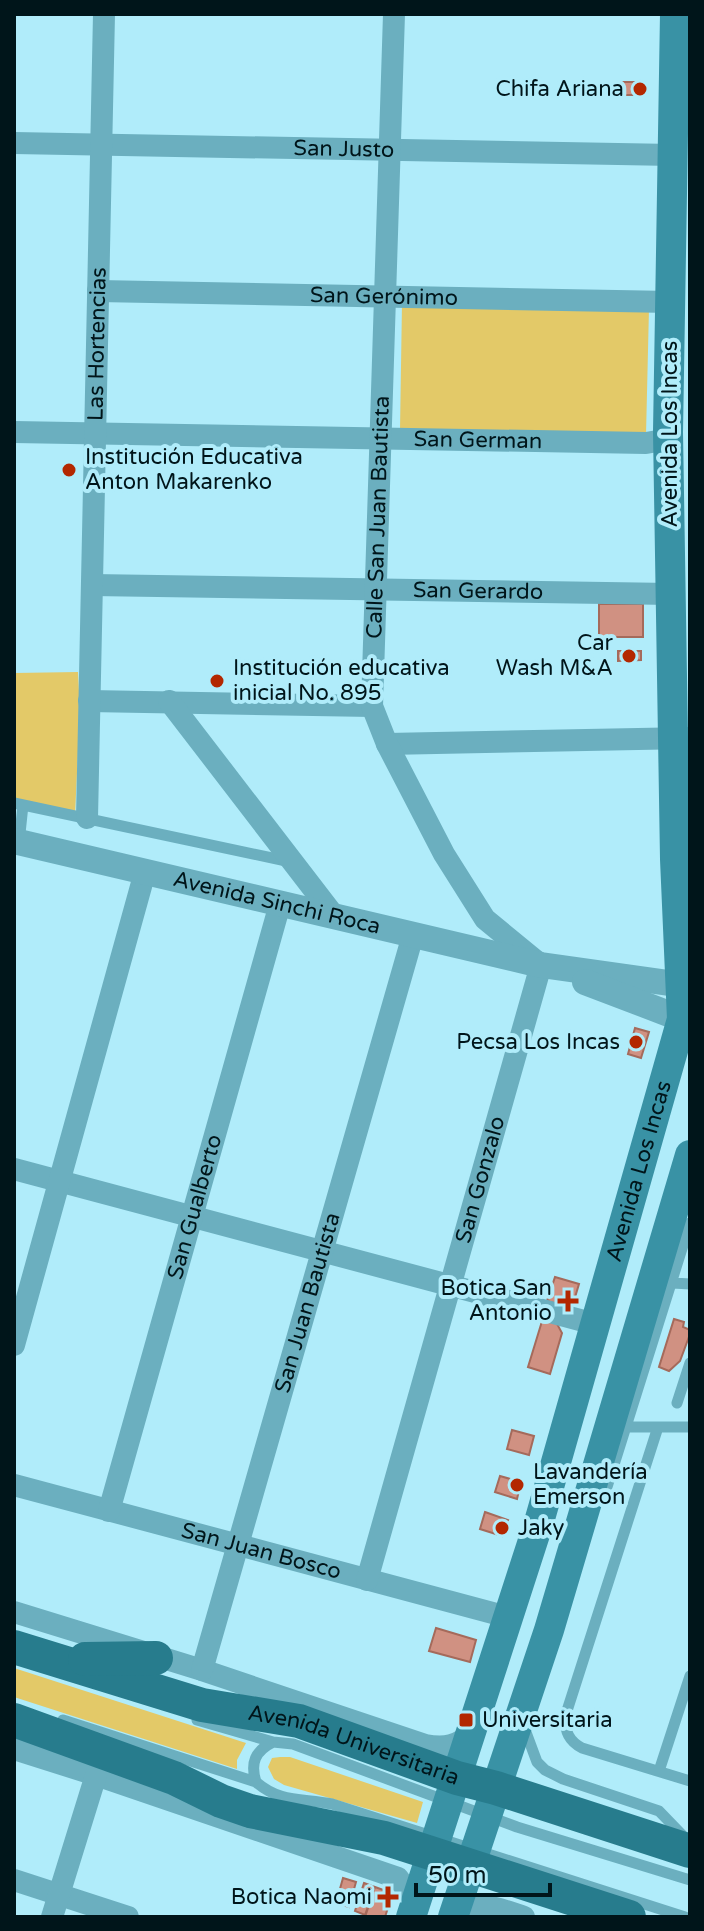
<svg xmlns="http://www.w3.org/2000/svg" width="704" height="1931" viewBox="0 0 704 1931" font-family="'Varela Round',sans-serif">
	<rect width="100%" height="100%" fill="#b0ecfa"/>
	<path fill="#e3c968" d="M402 303 649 308 646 435 400 430Z
		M78 672 80 710 75 815 14 803V673Z
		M14 1668 246 1743 237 1760V1769L14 1697Z
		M280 1757H290L423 1802 417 1823 284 1785 274 1779 268 1767 272 1758Z"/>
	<path fill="#d09182" stroke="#a56a5b" stroke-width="2" d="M615 82H642L643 95H615Z
		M599 604H643V637H599Z
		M618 651H641V660L618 661Z
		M635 1028 649 1032 641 1058 628 1054Z
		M555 1277 579 1284 573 1304 566 1307 547 1301Z
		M543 1318 556 1322 562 1333 550 1374 528 1367Z
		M674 1319 684 1322 683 1327 690 1330V1334L680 1361 669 1371 659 1367Z
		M512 1430 534 1436 529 1455 507 1449Z
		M500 1476 521 1482 517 1499 495 1492Z
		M485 1512 508 1520 502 1536 480 1529Z
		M436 1628 476 1640 470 1662 429 1651Z
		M343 1878 356 1882 349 1907 336 1903Z
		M364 1883 375 1887 365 1915 355 1911Z
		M375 1887 389 1892 391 1898 385 1917H365Z"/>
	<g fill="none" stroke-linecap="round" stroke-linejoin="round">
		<path stroke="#6bafbf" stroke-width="11" d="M14 803 291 862
			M19 843 23 805
			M673 1283 690 1284
			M677 1403 690 1363
			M626 1427H690
			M658 1427 565 1717C565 1732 569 1741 582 1748L690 1781
			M606 1490 690 1223
			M63 1720 256 1782C280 1803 302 1798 332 1804L685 1917
			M197 1720 273 1742 293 1744 517 1827 690 1880
			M524 1727 537 1762 545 1770 563 1779 659 1811 687 1840
			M659 1771 690 1676
			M256 1782C250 1763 255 1751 273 1742"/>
		<g stroke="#6bafbf" stroke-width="22">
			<path id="s1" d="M14 143 673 155"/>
			<path id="s2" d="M98 291 670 302"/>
			<path id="s3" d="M14 432 646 443 669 439"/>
			<path id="s4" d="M92 585 671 594"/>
			<path d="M89 701 372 706"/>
			<path d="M169 701 335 917"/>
			<path d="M387 744 690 738"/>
			<path id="s5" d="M87 818 104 14"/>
			<path d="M14 1169 595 1324"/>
			<path d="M14 1345 145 872"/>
			<path id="s6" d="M14 1485 508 1617"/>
			<path id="s7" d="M109 1511 280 904"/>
			<path id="s8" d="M367 1580 541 965 485 919 444 854 387 744 372 706 394 14"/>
			<path d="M14 1612 202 1670 425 1745C445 1749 458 1746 472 1732"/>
			<path id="s9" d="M202 1670 413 935"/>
			<path d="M14 1749 96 1775 398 1878 412 1897V1913"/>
			<path d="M14 1880 128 1917"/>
			<path d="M52 1917 96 1775"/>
			<path d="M458 1917C478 1898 500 1909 524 1917"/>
		</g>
		<g stroke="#6bafbf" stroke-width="26">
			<path id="s10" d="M14 841 541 965 683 985"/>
			<path d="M585 982 682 1019"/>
		</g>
		<g stroke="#3992a5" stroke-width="30">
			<path id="s11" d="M411 1917 539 1522 682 1019 675 859 668 432 675 14"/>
			<path d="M453 1917 549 1630 690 1155"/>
		</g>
		<g stroke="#277c8d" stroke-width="34">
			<path id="s12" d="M14 1647 202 1705 299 1721 457 1778 496 1788 690 1851"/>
			<path d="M85 1659 156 1658"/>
			<path d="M14 1720 174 1778 221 1801 250 1811 384 1838 629 1917"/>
		</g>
	</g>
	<g fill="#b32700" stroke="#b0ecfa" stroke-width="3">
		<circle cx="640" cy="89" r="8"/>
		<circle cx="69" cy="470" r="8"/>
		<circle cx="629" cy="656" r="8"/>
		<circle cx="217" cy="681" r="8"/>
		<circle cx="636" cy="1042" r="8"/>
		<path d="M564 1289h8v8h8v8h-8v8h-8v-8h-8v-8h8z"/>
		<circle cx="517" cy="1485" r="8"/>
		<circle cx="502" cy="1528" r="8"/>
		<rect x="458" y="1712" width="16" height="16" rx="4"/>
		<path d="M384 1885h8v8h8v8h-8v8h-8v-8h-8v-8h8z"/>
	</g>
	<g text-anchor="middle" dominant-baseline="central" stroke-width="8" stroke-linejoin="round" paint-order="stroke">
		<g font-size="22" fill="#00151a" stroke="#b0ecfa" text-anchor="end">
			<text x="624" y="89">Chifa Ariana</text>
			<text x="85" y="457" text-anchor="start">Institución Educativa<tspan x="85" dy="25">Anton Makarenko</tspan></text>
			<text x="613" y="643">Car<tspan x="613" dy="25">Wash M&amp;A</tspan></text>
			<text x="233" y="668" text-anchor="start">Institución educativa<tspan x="233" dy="25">inicial No. 895</tspan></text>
			<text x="620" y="1042">Pecsa Los Incas</text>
			<text x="552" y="1288">Botica San<tspan x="552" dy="25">Antonio</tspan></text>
			<text x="533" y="1472" text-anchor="start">Lavandería<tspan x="533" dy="25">Emerson</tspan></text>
			<text x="518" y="1528" text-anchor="start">Jaky</text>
			<text x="482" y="1720" text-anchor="start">Universitaria</text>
			<text x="372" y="1897">Botica Naomi</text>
		</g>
		<g font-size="22" fill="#00151a" stroke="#b0ecfa">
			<text stroke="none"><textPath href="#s1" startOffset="330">San Justo</textPath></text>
			<text stroke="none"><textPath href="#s2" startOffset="286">San Gerónimo</textPath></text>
			<text stroke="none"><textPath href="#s5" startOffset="474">Las Hortencias</textPath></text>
			<text transform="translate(670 434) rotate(-90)">Avenida Los Incas</text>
			<text stroke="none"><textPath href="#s3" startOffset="464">San German</textPath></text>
			<text stroke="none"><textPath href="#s8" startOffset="1142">Calle San Juan Bautista</textPath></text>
			<text stroke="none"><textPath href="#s4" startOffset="386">San Gerardo</textPath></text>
			<text stroke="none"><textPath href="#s10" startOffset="270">Avenida Sinchi Roca</textPath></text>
			<text stroke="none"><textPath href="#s11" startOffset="780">Avenida Los Incas</textPath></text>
			<text stroke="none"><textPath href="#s8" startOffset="416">San Gonzalo</textPath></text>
			<text stroke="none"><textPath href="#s7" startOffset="316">San Gualberto</textPath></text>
			<text stroke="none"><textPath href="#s9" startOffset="382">San Juan Bautista</textPath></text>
			<text stroke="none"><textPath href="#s6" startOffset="256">San Juan Bosco</textPath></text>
			<text stroke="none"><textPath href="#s12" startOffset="354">Avenida Universitaria</textPath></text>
		</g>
	</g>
	<rect width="704" height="1931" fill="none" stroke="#00151a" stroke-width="32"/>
	<path d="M416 1883v12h134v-12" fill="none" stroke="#00151a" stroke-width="4"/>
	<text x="428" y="1883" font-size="24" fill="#00151a" stroke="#b0ecfa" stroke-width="6" paint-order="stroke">50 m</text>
</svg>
